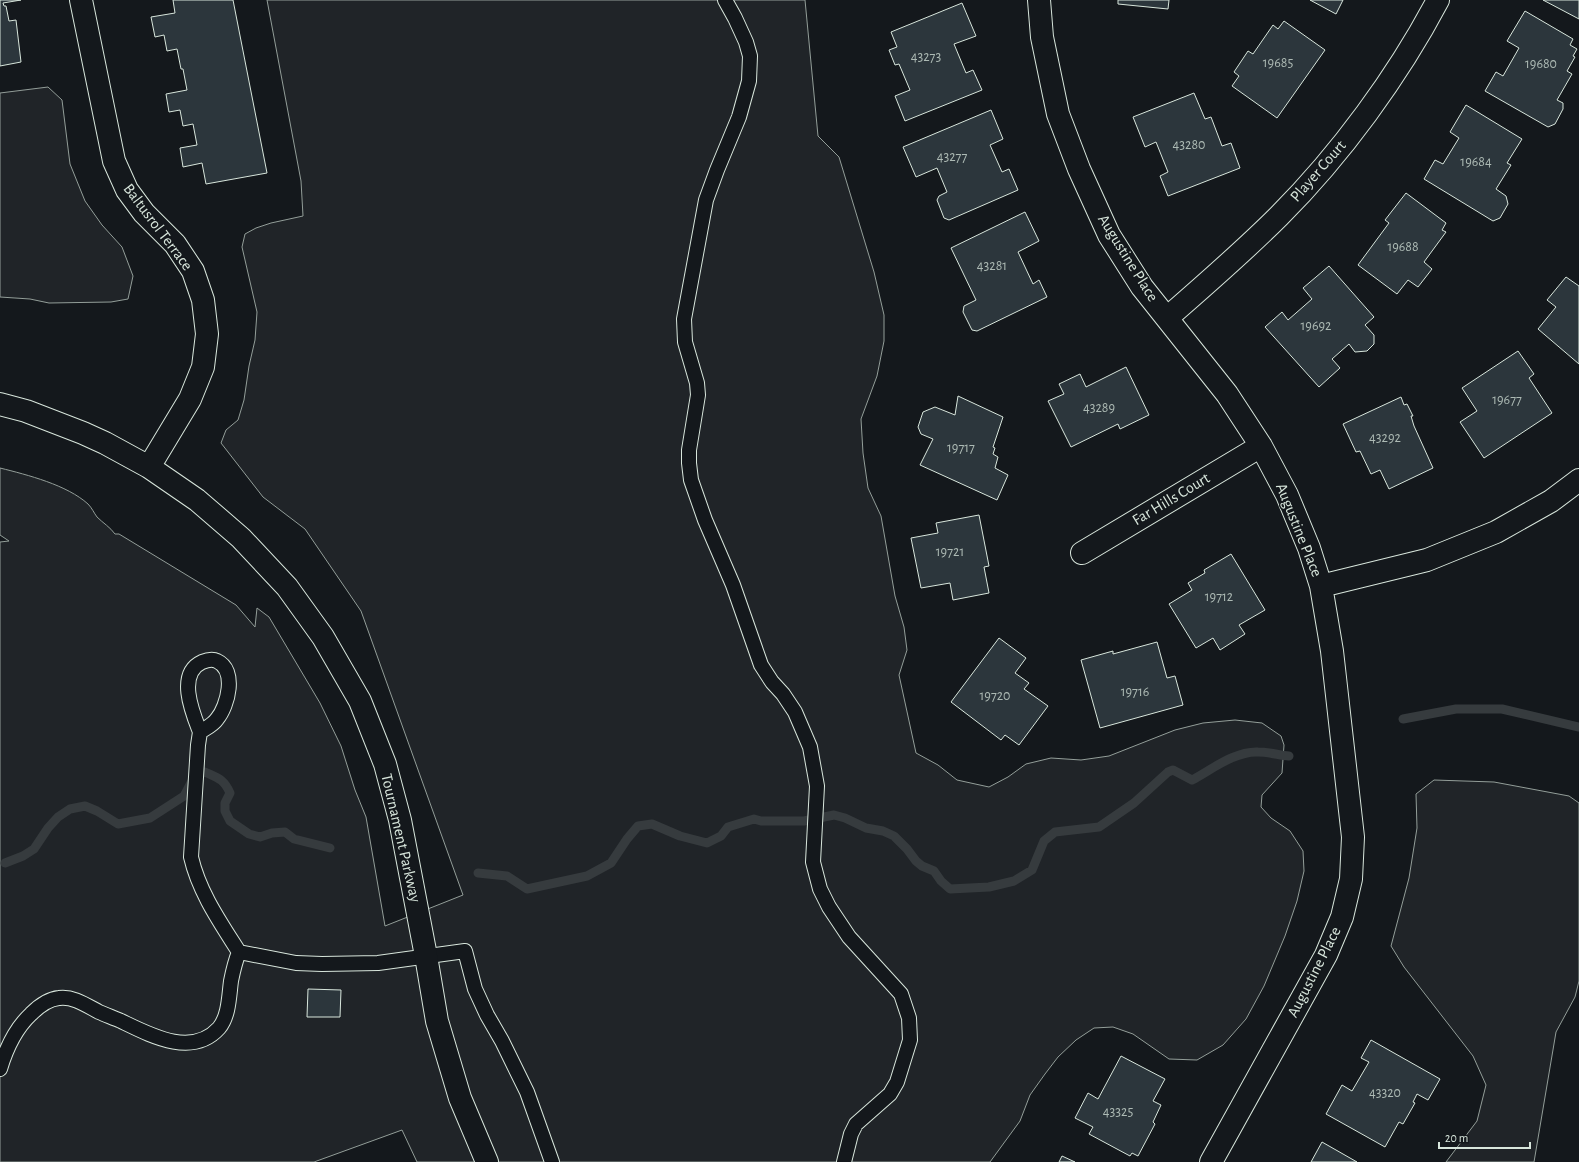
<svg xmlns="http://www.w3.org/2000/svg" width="1579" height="1162" viewBox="0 0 1579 1162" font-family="'Alegreya Sans',sans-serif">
	<rect width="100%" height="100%" fill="#14181c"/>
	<path fill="#202428" stroke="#939e99" d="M267 0H805L818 136 839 157 874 272 884 315V341L877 376 861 419 863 453 868 488 881 516 895 596 904 627 907 650 899 675 916 753 938 765 957 780 989 787 1008 777 1026 764 1051 758 1081 760 1109 756 1175 730 1203 723 1235 720 1262 723 1281 736 1284 745 1282 773 1262 795 1261 807 1271 818 1290 831 1303 851 1304 871 1297 901 1285 936 1264 986 1246 1019 1223 1045 1197 1060 1169 1059 1133 1034 1113 1027 1094 1028 1076 1040 1058 1057 1045 1074 1030 1095 1020 1121 990 1162H417L402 1130 314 1162H0V542L9 541 0 535V468C28 475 67 485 88 504 92 508 94 513 97 517 103 523 110 527 115 534H119L236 605 255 627 257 608 269 617 320 703 341 746 355 790 366 817 385 926 463 895 361 611 305 529 263 497 221 443 226 430 238 420 244 400 249 366 255 340 257 312 242 247 245 234 256 228 271 223 303 216 301 181Z
		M48 87 62 100 70 164 85 201 102 225 122 247 133 276 128 299 111 302 49 303 30 299 0 297V93Z
		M1434 780 1494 782 1569 796 1579 803V981L1575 997 1556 1032 1534 1162H1446L1477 1121 1486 1085 1473 1056 1404 967 1391 946 1409 878 1417 828 1416 794Z"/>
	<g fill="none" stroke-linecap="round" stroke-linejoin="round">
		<path stroke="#363b3e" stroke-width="9" d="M1403 719 1456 709H1502L1579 727
			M5 863 23 856 34 849 48 828 58 817 70 809 85 806 97 811 118 824 150 818 184 796 194 777 205 772C218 778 224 779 230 793L225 803V811L230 821 249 834 260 837 272 833 285 832 294 839 330 848
			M478 873 507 876 527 889 587 876 611 863 627 839 638 826 652 824 680 836 707 843 721 836 728 827 754 819 761 821H804L834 815 845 818 866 828 883 831 894 836 907 849 916 861 922 866 934 871 941 881 950 889 989 887 1014 881 1032 870 1044 841 1055 832 1099 827 1134 803 1168 772 1173 770 1192 780C1211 770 1235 751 1258 752 1268 752 1279 755 1289 756"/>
	</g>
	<path fill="#2c363c" stroke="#d8e6dc" d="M0 0H21L3 3 4 6H6L9 21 16 20 21 62 0 66Z
		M173 0H233L267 173 206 184 202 163 183 167 180 148 197 145 193 124 183 126 180 110 169 112 166 94 187 90 183 69H181L177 49 167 51 164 35 155 37 151 17 175 13Z
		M1118 0H1169L1168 9 1118 4Z
		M1310 0H1343L1336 14Z
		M1543 0H1579V19Z
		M962 3 976 36 954 44 966 73 973 70 982 90 905 121 895 96 910 90 899 64 895 65 889 50 897 47 891 32Z
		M1525 11 1573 39 1570 45 1577 49 1573 56 1575 57 1567 71 1572 74 1557 100 1563 103V109L1555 124 1548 127 1485 91 1496 72 1503 76 1519 48 1507 41Z
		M1284 21 1325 50 1277 118 1232 86 1239 76 1234 72 1248 51 1253 54 1273 25 1278 29Z
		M1194 93 1205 119 1211 117 1222 146 1231 143 1240 168 1168 196 1160 176 1168 172 1156 142 1145 147 1133 117Z
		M1466 105 1522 139 1507 163 1511 165 1496 189 1506 196 1508 204 1500 218 1493 221 1424 179 1435 160 1443 164 1459 138 1450 132Z
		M991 110 1003 139 990 145 1002 172 1009 169 1018 190 949 220 944 218 937 200 939 196 947 192 937 168 916 177 903 147Z
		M1406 193 1446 223 1442 230 1446 232 1424 262 1432 269 1418 287 1408 280 1397 294 1358 265 1389 223 1385 220Z
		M1025 212 1039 241 1018 252 1033 284 1039 280 1047 297 977 331 972 330 963 312 964 306 976 300 951 248Z
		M1329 266 1374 317 1365 325 1374 335V344L1367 351 1355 352 1349 344 1332 359 1340 368 1319 387 1265 327 1282 312 1288 320 1312 299 1303 288Z
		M1566 277 1579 286V364L1538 329 1556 307 1547 300Z
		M1518 351 1534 374 1529 378 1552 413 1484 458 1460 422 1477 411 1462 388Z
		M1126 367 1149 415 1120 429 1118 424 1071 447 1048 401 1064 394 1059 384 1080 374 1086 387Z
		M958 396 1003 417 993 447 995 448 993 454 998 457 995 468 1008 475 997 500 920 465 933 439 921 434 918 427 923 412 935 407 955 415Z
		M1401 397 1404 405 1407 404 1413 416H1411L1414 426 1433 468 1389 489 1380 470 1371 474 1360 451 1356 452 1343 424Z
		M979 515 989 566 984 567 989 593 953 600 950 583 921 588 911 538 938 533 936 523Z
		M1231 554 1265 610 1239 625 1245 634 1220 650 1213 638 1196 648 1169 604 1192 590 1188 583 1205 573 1204 570Z
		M999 638 1026 658 1015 673 1029 683 1024 689 1048 706 1019 745 1005 735 1001 740 951 702Z
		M1157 642 1167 678 1175 676 1183 705 1100 728 1081 660 1113 651V654Z
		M308 989 341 990 340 1017H307Z
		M1371 1040 1440 1079 1428 1100 1417 1094 1413 1102 1415 1103 1403 1124 1399 1122 1385 1147 1326 1114 1342 1085 1352 1091 1369 1062 1361 1058Z
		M1121 1056 1165 1079 1153 1101 1161 1105 1153 1122 1155 1124 1138 1156 1132 1153 1130 1156 1089 1134 1093 1127 1075 1118 1088 1093 1098 1099Z
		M1322 1142 1357 1162H1311Z
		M1062 1156 1075 1162H1059Z"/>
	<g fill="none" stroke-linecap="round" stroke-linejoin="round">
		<g stroke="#d8e6dc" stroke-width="16">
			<path id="service" d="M725 0 735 18 746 42 750 56 749 81 739 117 717 170 706 200 684 319 685 342 697 383 698 395 689 450V463L691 480 705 520 733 585 761 665 772 682 783 694 795 712 810 747 817 786 813 862 820 889 829 907 849 937 901 994 909 1018 910 1040 897 1082 890 1094 856 1124 851 1134 844 1162
				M200 732C193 714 176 674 202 662 207 660 213 659 217 661 237 670 228 706 217 719 213 725 206 728 200 732L198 745 191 857C199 892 220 922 239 952L296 963 322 964 378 963 465 951 475 989 487 1015 502 1041 527 1092 552 1162
				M0 1069C6 1049 15 1029 31 1014 38 1007 48 999 59 998 73 996 86 1005 99 1012 106 1015 114 1018 121 1021 150 1035 192 1058 219 1028 229 1016 229 996 231 981 233 971 235 962 239 952"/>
		</g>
		<g stroke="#d8e6dc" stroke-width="24">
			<path id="minor" d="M81 0 114 161 127 190 144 213 175 244 193 271 203 300 207 334 203 367 190 399 149 467
				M1039 0 1042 37 1058 114 1079 169 1109 235 1142 287 1227 394 1261 446 1287 495 1309 548 1321 586 1332 651 1353 837 1351 879 1342 917 1326 955 1211 1162
				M1167 318C1205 285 1243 252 1279 216 1340 155 1398 76 1438 0
				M0 404 26 411 83 433 105 443 149 467 197 500 241 538 287 587 323 637 360 701 385 764 400 820 426 956 437 1021 460 1098 487 1162
				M1082 553 1261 446
				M1321 586 1427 560 1496 532 1551 501 1579 480"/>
		</g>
		<use href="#service" stroke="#14181c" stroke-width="14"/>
		<use href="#minor" stroke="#14181c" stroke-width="22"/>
	</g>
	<g text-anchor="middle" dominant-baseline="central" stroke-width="3" stroke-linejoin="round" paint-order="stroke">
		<g font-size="14" fill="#adbab4">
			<text x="926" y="57">43273</text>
			<text x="1278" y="63">19685</text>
			<text x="1541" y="64">19680</text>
			<text x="1189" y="145">43280</text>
			<text x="952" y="157">43277</text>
			<text x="1476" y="162">19684</text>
			<text x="1403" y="247">19688</text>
			<text x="992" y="266">43281</text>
			<text x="1316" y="326">19692</text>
			<text x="1507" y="400">19677</text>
			<text x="1099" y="408">43289</text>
			<text x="1385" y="438">43292</text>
			<text x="961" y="448">19717</text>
			<text x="950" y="552">19721</text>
			<text x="1219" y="597">19712</text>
			<text x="1135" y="692">19716</text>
			<text x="995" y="696">19720</text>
			<text x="1385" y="1093">43320</text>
			<text x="1118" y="1112">43325</text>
		</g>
		<g font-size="16" fill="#d8e6dc" stroke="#14181c">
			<text transform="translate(1318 171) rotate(-49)">Player Court</text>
			<text transform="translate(158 227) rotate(53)">Baltusrol Terrace</text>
			<text transform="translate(1128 258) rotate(58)">Augustine Place</text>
			<text transform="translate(1171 499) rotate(-31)">Far Hills Court</text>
			<text transform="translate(1299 530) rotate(68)">Augustine Place</text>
			<text transform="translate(401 838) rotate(77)">Tournament Parkway</text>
			<text transform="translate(1314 972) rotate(-63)">Augustine Place</text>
		</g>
	</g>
	<path d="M1439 1142v6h91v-6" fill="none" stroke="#d8e6dc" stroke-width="2"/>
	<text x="1445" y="1142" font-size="12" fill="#d8e6dc" stroke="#14181c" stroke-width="3" paint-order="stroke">20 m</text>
</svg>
